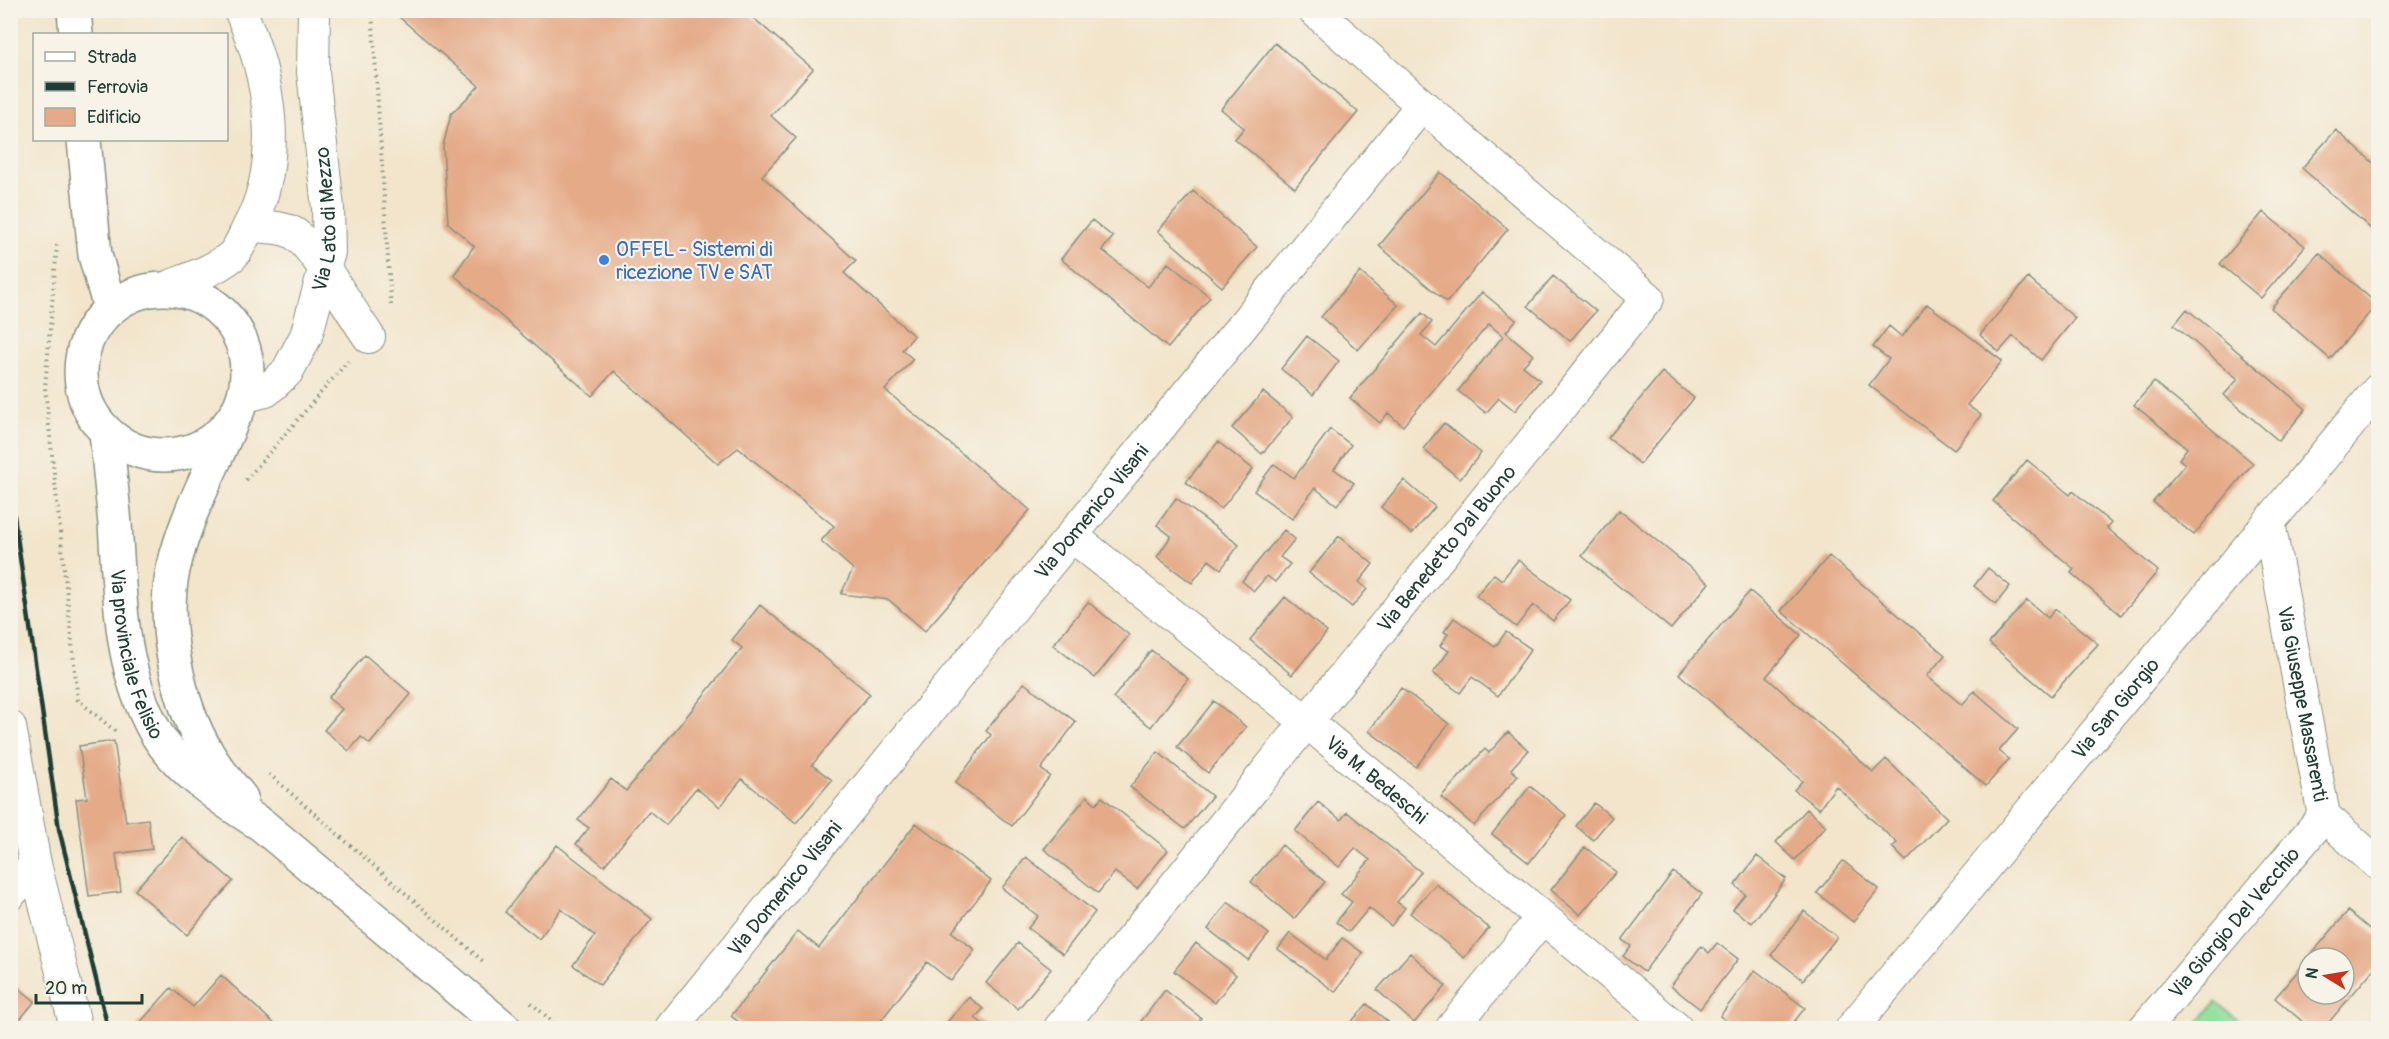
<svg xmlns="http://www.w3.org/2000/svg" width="2389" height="1039" viewBox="0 0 2389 1039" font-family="Pangolin,sans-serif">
	<rect width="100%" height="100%" fill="#f7f3e8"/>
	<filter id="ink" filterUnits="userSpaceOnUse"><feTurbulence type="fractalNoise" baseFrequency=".0167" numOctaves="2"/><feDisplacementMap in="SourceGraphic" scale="12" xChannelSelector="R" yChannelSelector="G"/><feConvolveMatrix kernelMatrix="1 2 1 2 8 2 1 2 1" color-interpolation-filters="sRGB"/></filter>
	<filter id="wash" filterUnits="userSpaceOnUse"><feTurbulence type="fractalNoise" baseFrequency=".008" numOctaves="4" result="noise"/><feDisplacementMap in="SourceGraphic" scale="24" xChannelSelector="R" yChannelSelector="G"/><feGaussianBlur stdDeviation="1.35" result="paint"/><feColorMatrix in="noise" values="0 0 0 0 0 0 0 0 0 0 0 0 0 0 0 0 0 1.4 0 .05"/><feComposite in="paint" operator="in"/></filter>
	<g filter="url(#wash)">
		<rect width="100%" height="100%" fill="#f2e5cc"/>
		<path fill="#91df9d" stroke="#588e68" stroke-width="1.5" d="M2216 1002 2248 1028H2193Z"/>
		<g id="blocks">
			<path fill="#e5ab89" d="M391 10H744L813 69 771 116 796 138 762 176 856 261 844 273 914 336 902 350 913 359 885 390 1030 510 925 631 889 600 841 594 853 569 821 541 834 526 738 448 718 464 614 371 592 396 454 275 474 246 448 223 443 146 451 114 479 86Z
				M1275 43 1358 112 1295 188 1235 139 1244 128 1221 109Z
				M2336 130 2378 167V235L2302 168Z
				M1440 172 1508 229 1447 302 1379 246Z
				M1193 191 1257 247 1222 287 1158 231Z
				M2263 212 2305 246 2261 298 2220 264Z
				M1092 220 1113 237 1102 250 1148 287 1168 263 1210 297 1168 348 1061 259Z
				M2319 253 2377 304 2330 359 2271 308Z
				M1360 272 1398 305 1358 350 1321 317Z
				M1553 276 1596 311 1570 341 1528 306Z
				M2028 278 2075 318 2041 360 2013 336 1999 352 1980 335Z
				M1482 292 1516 320 1506 332 1533 355 1523 366 1540 380 1515 411 1499 398 1486 413 1458 391 1503 336 1489 324 1403 426 1388 413 1380 423 1350 398 1422 313 1432 322 1421 335 1436 347Z
				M1927 304 2002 361 1967 405 1981 415 1954 450 1869 385 1889 359 1873 347 1889 326 1902 337Z
				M2187 309 2306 409 2279 441 2224 395 2238 379 2174 325Z
				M1307 336 1339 361 1313 395 1281 369Z
				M1662 372 1694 398 1640 464 1608 438Z
				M2154 382 2253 463 2194 535 2153 502 2185 464 2179 459 2187 448 2134 405Z
				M1263 392 1293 417 1262 454 1232 428Z
				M1444 423 1481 453 1460 479 1423 449Z
				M1330 429 1351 445 1334 469 1354 483 1337 505 1315 488 1292 519 1254 491 1274 464 1294 478Z
				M1218 442 1253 469 1221 509 1186 482Z
				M2027 460 2070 495 2073 491 2111 523 2107 528 2158 571 2121 615 2071 573 2074 569 1993 501Z
				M1404 480 1435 507 1412 534 1381 507Z
				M1176 498 1239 545 1221 569 1209 560 1192 583 1157 557 1171 536 1157 525Z
				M1619 510 1709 583 1671 629 1582 556Z
				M1284 530 1295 539 1280 557 1290 564 1275 582 1267 576 1254 591 1242 581Z
				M1339 536 1373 564 1359 582 1367 589 1352 607 1309 573Z
				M1829 556 1945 655 1927 676 1962 705 1974 691 2018 729 1999 751 2009 759 1986 786 1781 611Z
				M1518 560 1570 600 1553 621 1533 605 1516 627 1476 596 1494 574 1502 580Z
				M1988 568 2010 586 1996 604 1974 586Z
				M1750 591 1801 635 1766 677 1873 772 1886 759 1947 818 1906 861 1892 847 1897 843 1836 786 1819 809 1794 790 1802 781 1679 674Z
				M1285 597 1327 632 1292 675 1250 640Z
				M2027 600 2048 618 2055 609 2098 644 2051 696 1989 643Z
				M1088 602 1129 635 1095 678 1053 645Z
				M760 605 870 694 812 765 832 780 796 823 742 779 720 807 696 788 666 825 649 811 604 866 576 844 589 828 578 820 611 779 626 791 742 648 732 640Z
				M1454 618 1495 647 1506 632 1531 649 1498 696 1472 677 1460 693 1433 673 1449 651 1440 646 1448 634 1444 632Z
				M1151 650 1188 679 1151 727 1113 698Z
				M365 655 411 694 370 744 361 737 349 751 324 730 342 709 328 698Z
				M1024 683 1076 722 1041 769 1050 776 1012 826 955 783 991 735 986 731Z
				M1401 688 1449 724 1416 767 1369 731Z
				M1214 701 1246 727 1208 773 1177 747Z
				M1508 732 1528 750 1511 769 1518 776 1474 826 1441 797 1485 749 1489 753Z
				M114 741 126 822 148 819 152 849 116 854 121 892 89 896 76 799 87 798 79 746Z
				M1158 752 1212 796 1185 829 1130 787Z
				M1530 786 1566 815 1529 863 1492 834Z
				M1087 796 1096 804 1102 797 1168 850 1137 889 1115 872 1098 893 1044 849Z
				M1318 802 1341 820 1347 812 1421 872 1397 902 1405 908 1391 926 1369 908 1349 932 1336 922 1352 902 1341 894 1370 860 1355 848 1339 867 1295 831Z
				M1594 803 1612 817 1593 840 1576 826Z
				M1807 809 1826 826 1795 860 1776 842Z
				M916 823 991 881 952 932 975 950 951 981 927 962 875 1028H747L731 1016 798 931 819 948Z
				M182 837 233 881 187 935 135 890Z
				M557 845 652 919 600 985 573 965 595 936 561 909 539 939 505 912Z
				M1282 845 1325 882 1294 919 1251 882Z
				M1585 847 1616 872 1580 915 1551 890Z
				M1757 856 1786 879 1752 923 1733 909 1745 894 1735 885Z
				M1026 857 1095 912 1063 954 1028 928 1038 916 1002 888Z
				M1843 861 1879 889 1853 922 1817 893Z
				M1673 872 1702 894 1644 972 1623 956 1631 946 1622 940Z
				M1436 884 1489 928 1464 958 1410 913Z
				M1228 902 1269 934 1248 960 1208 929Z
				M1804 911 1837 937 1803 980 1771 955Z
				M2348 911 2378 936V964L2324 1028H2310L2275 998 2308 959V994H2344V958H2308Z
				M1290 933 1326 960 1342 938 1363 953 1335 992 1278 949Z
				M1018 943 1051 969 1018 1009 986 983Z
				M1196 943 1236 975 1215 1003 1174 971Z
				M1717 943 1738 959 1700 1009 1671 986 1701 946 1709 953Z
				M1410 953 1446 986 1414 1023 1377 990Z
				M1755 970 1805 1008 1789 1028H1736L1720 1016Z
				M221 975 279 1028H138L137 1026 171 988 193 1007Z
				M10 981 35 1001 13 1028H10Z
				M1165 990 1201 1018 1194 1028H1144L1139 1024Z
				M969 997 983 1009 975 1018 988 1028H942Z
				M1367 1004 1395 1028H1346Z"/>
		</g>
	</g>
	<g filter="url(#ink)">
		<use href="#blocks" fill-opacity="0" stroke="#889180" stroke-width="1.5"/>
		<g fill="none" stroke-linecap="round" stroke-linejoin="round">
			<g stroke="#889180" stroke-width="34">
				<g id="minor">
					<path d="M249 226C264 227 283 226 295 234 317 250 351 312 369 337"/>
					<path d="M166 288C188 279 213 271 232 256 239 249 244 236 248 228 285 161 270 76 240 10"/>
					<path id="s1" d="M245 396 266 391 287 372 306 336 329 252 328 208 313 72 314 10"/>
					<path id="s2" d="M2269 523 2324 816 2378 864"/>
					<path id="s3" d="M1072 536 1307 722 1676 1028"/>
					<path d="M10 727 35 864 76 1028"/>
					<path d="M10 894 35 864"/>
					<path id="s4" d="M671 1028 1422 105 1314 10"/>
					<path id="s5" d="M1060 1028 1648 298 1422 105"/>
					<path d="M1452 1028 1542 918"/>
					<path id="s6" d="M1852 1028 2378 390"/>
					<path id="s7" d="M2145 1028 2324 816"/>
				</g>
			</g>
			<g stroke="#889180" stroke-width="36">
				<g id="secondary">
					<path d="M74 10 76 34"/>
					<path d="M84 140 95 255 110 308"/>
					<circle cx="164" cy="372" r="83"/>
					<path d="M230 426C210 472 184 520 173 570 161 625 179 706 208 754 217 770 230 784 241 798"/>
					<path id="s8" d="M106 432C109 463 112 493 115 524 120 595 119 669 156 733 179 771 225 802 262 825L504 1028"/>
				</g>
			</g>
			<path stroke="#889180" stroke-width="4" stroke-dasharray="1.5 4.5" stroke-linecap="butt" d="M372 10 391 306
				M57 245 45 388 78 700 115 731
				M246 480 348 361
				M269 774 485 963
				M531 1003 560 1028"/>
			<use href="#minor" stroke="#fff" stroke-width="32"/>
			<use href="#secondary" stroke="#fff" stroke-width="33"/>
			<path stroke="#1f3d34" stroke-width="4.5" d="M10 488 59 829 108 1028"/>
		</g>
	</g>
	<circle fill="#3f7fe0" stroke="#f7f3e8" stroke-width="2" cx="604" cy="260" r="6"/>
	<g text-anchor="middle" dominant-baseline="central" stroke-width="4.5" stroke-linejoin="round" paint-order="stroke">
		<g font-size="20" fill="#1f3d34" stroke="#f7f3e8">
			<text stroke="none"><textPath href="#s1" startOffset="210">Via Lato di Mezzo</textPath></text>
			<text stroke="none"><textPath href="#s4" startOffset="666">Via Domenico Visani</textPath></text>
			<text stroke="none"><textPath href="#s5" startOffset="616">Via Benedetto Dal Buono</textPath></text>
			<text stroke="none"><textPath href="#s8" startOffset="225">Via provinciale Felisio</textPath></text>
			<text stroke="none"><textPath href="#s2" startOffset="184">Via Giuseppe Massarenti</textPath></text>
			<text stroke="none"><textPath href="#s6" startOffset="414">Via San Giorgio</textPath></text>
			<text stroke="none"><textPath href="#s3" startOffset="390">Via M. Bedeschi</textPath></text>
			<text stroke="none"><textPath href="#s4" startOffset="180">Via Domenico Visani</textPath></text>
			<text stroke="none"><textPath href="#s7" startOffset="138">Via Giorgio Del Vecchio</textPath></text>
		</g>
		<g font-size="20" fill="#366cbe" stroke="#f7f3e8" text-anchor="start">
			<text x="616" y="249">OFFEL - Sistemi di<tspan x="616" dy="23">ricezione TV e SAT</tspan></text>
		</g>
	</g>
	<rect width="2389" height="1039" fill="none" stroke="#f7f3e8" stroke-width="36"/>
	<rect x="33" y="33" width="195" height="108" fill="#f7f3e8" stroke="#a1aaa0" stroke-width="1.5"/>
	<rect x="45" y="52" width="30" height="9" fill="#ffffff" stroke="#a1aaa0" stroke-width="1.5"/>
	<text x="87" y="63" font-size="18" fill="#1f3d34">Strada</text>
	<rect x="45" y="82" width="30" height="9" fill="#1f3d34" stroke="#a1aaa0" stroke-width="1.5"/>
	<text x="87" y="93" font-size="18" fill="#1f3d34">Ferrovia</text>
	<rect x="45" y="108" width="30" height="18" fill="#e5ab89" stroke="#a1aaa0" stroke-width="1.5"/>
	<text x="87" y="123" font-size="18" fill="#1f3d34">Edificio</text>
	<g transform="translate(2326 976) rotate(281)"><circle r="28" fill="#f7f3e8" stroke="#a1aaa0" stroke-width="1.5"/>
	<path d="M0-4.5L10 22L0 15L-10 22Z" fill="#c8321e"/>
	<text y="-9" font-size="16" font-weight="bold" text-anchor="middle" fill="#1f3d34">N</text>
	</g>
	<path d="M36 994v9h106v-9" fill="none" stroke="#1f3d34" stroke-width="3"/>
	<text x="45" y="994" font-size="18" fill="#1f3d34" stroke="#f7f3e8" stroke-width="4.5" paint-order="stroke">20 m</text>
</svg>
